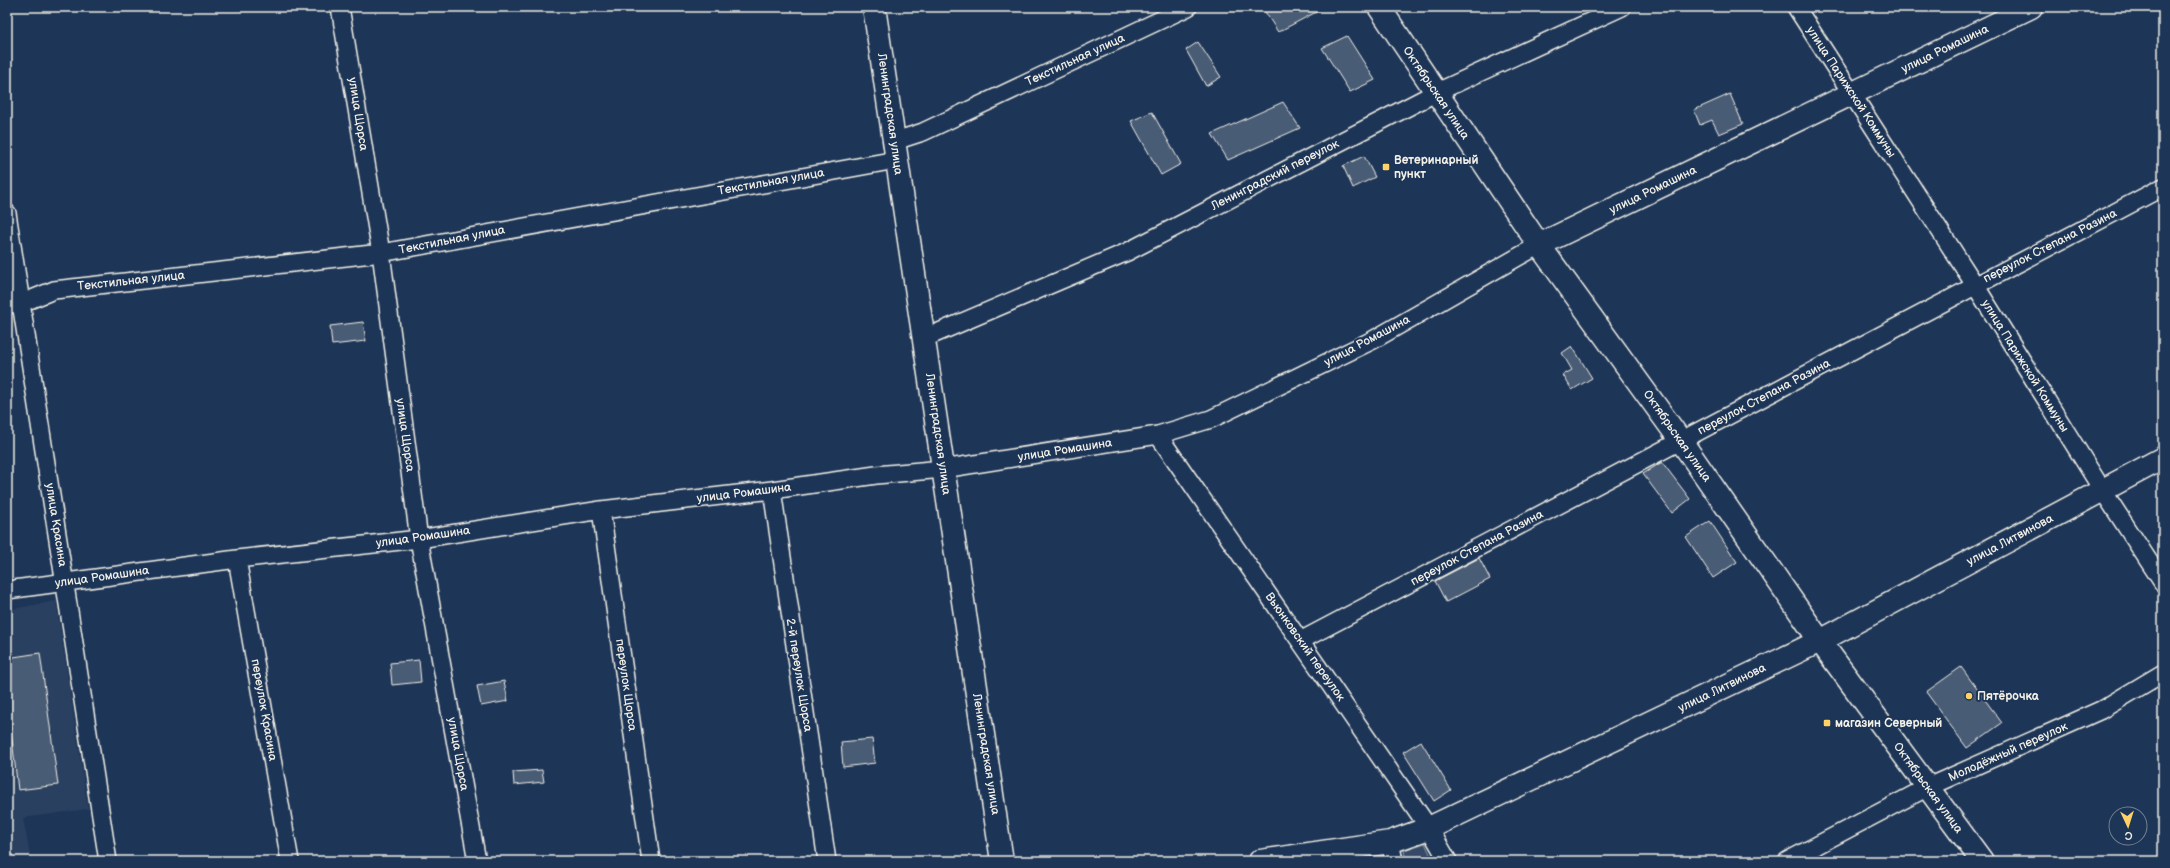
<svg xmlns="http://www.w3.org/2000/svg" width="2170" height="868" viewBox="0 0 2170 868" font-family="'Balsamiq Sans',sans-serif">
	<rect width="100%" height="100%" fill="#1d3557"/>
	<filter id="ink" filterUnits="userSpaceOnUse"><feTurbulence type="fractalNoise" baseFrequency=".025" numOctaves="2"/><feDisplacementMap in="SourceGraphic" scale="8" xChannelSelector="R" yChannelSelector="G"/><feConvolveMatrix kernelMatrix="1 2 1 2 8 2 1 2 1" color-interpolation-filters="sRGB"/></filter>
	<g filter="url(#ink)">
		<path fill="#2a4060" d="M56 601 88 809 23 818 31 859 7 861V610Z"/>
		<path fill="#354a67" stroke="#949ea8" d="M1425 843 1433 861H1406L1404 850Z"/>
		<path fill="#485b74" stroke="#f4f1e8" d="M1262 7H1326L1278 32Z
			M1347 36 1375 80 1350 92 1322 48Z
			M1198 42 1221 77 1206 86 1186 50Z
			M1730 94 1743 124 1719 134 1712 120 1700 125 1694 110Z
			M1283 102 1300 128 1228 160 1212 134Z
			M1152 112 1181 164 1161 175 1131 121Z
			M1364 156 1375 177 1353 188 1343 166Z
			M363 322 366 341 332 345 330 326Z
			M1572 346 1592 378 1572 390 1563 375 1572 370 1562 353Z
			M1662 462 1690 499 1672 513 1643 474Z
			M1710 521 1737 562 1713 578 1686 537Z
			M1479 558 1490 579 1446 602 1435 581Z
			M40 653 58 785 18 790 7 696V658Z
			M419 660 421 682 392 685 390 663Z
			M1961 667 2002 723 1967 748 1926 692Z
			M504 681 508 701 481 706 477 686Z
			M872 739 875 763 843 767 841 742Z
			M1421 741 1451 790 1434 801 1403 752Z
			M542 770 544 782 514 785 513 772Z"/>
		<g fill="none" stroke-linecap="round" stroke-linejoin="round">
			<g stroke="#f4f1e8" stroke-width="20">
				<path id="minor" d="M340 7 381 253 419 539 477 861
					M1796 7 1975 285 2103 491 2163 583
					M895 141 923 132 1188 7
					M7 213 108 861
					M7 304 22 303 54 290 381 253 896 160
					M925 338 1127 252 1435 93 1622 7
					M1158 435 1429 828 1448 861
					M772 490 827 861
					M601 510 651 861
					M237 559 290 861
					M7 590 237 559 419 539 601 510 772 490 876 475 943 469 1158 435 1211 419 1373 340 1539 245
					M1300 641 2163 187
					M1390 842 1394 861
					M1787 861 1928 787 2101 710 2163 673"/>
			</g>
			<g stroke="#f4f1e8" stroke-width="25">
				<path id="tertiary" d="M874 7 1002 861
					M1820 641 2163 458"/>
			</g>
			<g stroke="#f4f1e8" stroke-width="25">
				<path id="secondary" d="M1379 7 1539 245 1681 441 1820 641 1982 861
					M1539 245 2031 7
					M1260 861 1390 842 1429 828 1820 641"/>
			</g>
			<use href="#minor" stroke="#1d3557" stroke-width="17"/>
			<use href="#tertiary" stroke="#1d3557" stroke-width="22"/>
			<use href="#secondary" stroke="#1d3557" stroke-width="22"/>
		</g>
	</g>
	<g fill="#ffd166" stroke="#1d3557" stroke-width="1.5">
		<rect x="1382" y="163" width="8" height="8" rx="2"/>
		<circle cx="1969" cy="696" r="4"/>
		<rect x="1823" y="719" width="8" height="8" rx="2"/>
	</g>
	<g text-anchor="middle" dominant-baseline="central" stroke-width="4" stroke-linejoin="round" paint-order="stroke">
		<g font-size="12" fill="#f4f1e8" stroke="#1d3557">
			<text transform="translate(1945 49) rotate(-26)">улица Ромашина</text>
			<text transform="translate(1075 60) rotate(-25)">Текстильная улица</text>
			<text transform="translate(1851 92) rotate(57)">улица Парижской Коммуны</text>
			<text transform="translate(1436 93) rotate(56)">Октябрьская улица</text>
			<text transform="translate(358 114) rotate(81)">улица Щорса</text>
			<text transform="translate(890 114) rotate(82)">Ленинградская улица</text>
			<text transform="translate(1275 175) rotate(-27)">Ленинградский переулок</text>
			<text transform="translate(771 182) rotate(-10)">Текстильная улица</text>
			<text transform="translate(1653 190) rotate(-26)">улица Ромашина</text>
			<text transform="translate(452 240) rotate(-11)">Текстильная улица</text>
			<text transform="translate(2050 246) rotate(-27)">переулок Степана Разина</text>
			<text transform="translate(131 281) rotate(-6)">Текстильная улица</text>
			<text transform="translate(1367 341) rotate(-28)">улица Ромашина</text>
			<text transform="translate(2025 366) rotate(58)">улица Парижской Коммуны</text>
			<text transform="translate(1764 397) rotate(-28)">переулок Степана Разина</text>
			<text transform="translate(938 434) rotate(82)">Ленинградская улица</text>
			<text transform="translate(405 435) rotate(82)">улица Щорса</text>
			<text transform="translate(1677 436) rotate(55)">Октябрьская улица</text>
			<text transform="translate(1065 450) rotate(-9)">улица Ромашина</text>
			<text transform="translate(744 493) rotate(-7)">улица Ромашина</text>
			<text transform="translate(56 525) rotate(81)">улица Красина</text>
			<text transform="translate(423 537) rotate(-8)">улица Ромашина</text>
			<text transform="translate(2010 540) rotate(-28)">улица Литвинова</text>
			<text transform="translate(1477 548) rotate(-28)">переулок Степана Разина</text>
			<text transform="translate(102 577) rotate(-8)">улица Ромашина</text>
			<text transform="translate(1305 647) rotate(55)">Вьюнковский переулок</text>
			<text transform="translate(799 675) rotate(81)">2-й переулок Щорса</text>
			<text transform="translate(626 685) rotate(82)">переулок Щорса</text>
			<text transform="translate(1722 688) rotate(-26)">улица Литвинова</text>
			<text transform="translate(264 710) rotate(80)">переулок Красина</text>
			<text transform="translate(2008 752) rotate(-24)">Молодёжный переулок</text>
			<text transform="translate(458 754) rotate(80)">улица Щорса</text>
			<text transform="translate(986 754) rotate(81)">Ленинградская улица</text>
			<text transform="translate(1928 788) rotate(54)">Октябрьская улица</text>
		</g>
		<g font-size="12" font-weight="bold" fill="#f4f1e8" stroke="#1d3557" text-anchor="start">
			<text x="1394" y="160">Ветеринарный<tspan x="1394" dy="14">пункт</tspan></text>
			<text x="1977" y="696">Пятёрочка</text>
			<text x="1835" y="723">магазин Северный</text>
		</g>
	</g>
	<rect width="2170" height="868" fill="none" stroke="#1d3557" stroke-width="24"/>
	<rect x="12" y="12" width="2146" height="844" fill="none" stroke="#f4f1e8" stroke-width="1.5" filter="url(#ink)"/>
	<g transform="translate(2128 826) rotate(176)"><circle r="19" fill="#1d3557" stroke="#738091"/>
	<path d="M0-3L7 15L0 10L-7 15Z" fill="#ffd166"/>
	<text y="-6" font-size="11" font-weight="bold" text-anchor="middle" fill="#f4f1e8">С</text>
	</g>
</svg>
